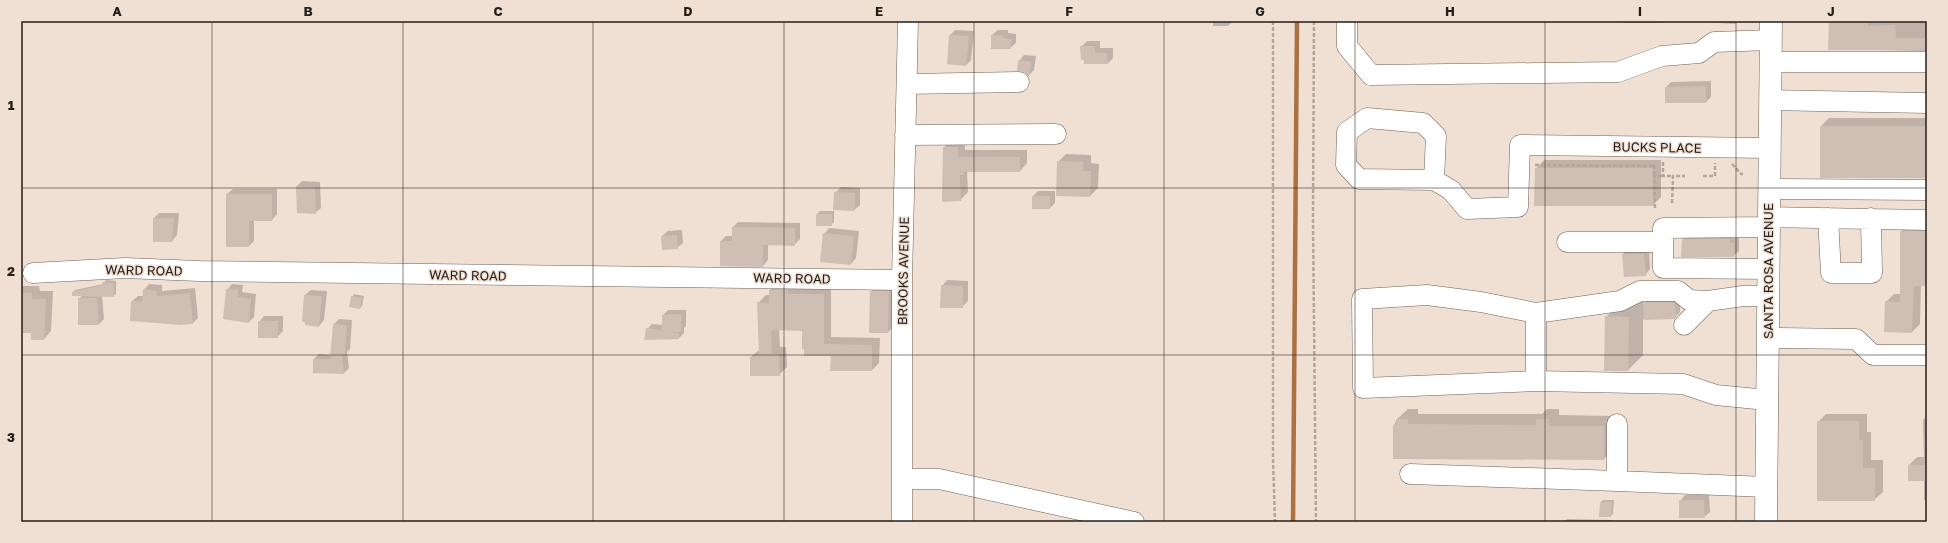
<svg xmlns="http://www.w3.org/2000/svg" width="1948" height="543" viewBox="0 0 1948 543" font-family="'Golos Text',sans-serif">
	<rect width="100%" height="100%" fill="#f0dfd3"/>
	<path fill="#0003" d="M1213 21H1258L1232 22 1228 26H1213Z
		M1485 21H1501L1500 22Z
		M1623 21H1665L1662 23H1623Z
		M1687 21H1738L1735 24Z
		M1830 21H1927V51L1829 49Z
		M955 30 974 31 971 60 966 65 948 64 950 35Z
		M998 30H1008V33L1016 34V43L1010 48 992 35Z
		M1087 41H1100V48H1113V58L1108 63 1081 47Z
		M1024 55 1036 56 1034 70 1029 75 1019 61Z
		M1711 81V97L1706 102 1666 87 1671 82Z
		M1829 118H1927V177L1821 126Z
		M952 140H965V150H1027V163L1020 171H967L968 192 960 200 944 147Z
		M1066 154 1091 155V163L1099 164 1098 188 1090 196 1058 162Z
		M1544 160H1661V197L1653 205 1536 169Z
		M302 181 320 182 321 208 315 213 297 186Z
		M841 187 860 188V205L854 210 835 193Z
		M233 189H277V214L272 220H254V241L249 246 227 194Z
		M1038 191H1055V203L1050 208 1033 196Z
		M820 211H834V222L831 225H817V214Z
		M159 213H179L177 235 172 241 154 218Z
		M738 222 800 223V239L794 245 768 244V260L763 266 721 241 726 236H733V227Z
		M1909 224H1927V285H1921L1920 324 1912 332 1885 331 1886 302 1894 294H1901V231Z
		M829 228 859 231 856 258 851 264 824 234Z
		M682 230 683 243 677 248 662 236 668 231Z
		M1688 234H1735V238H1739V251L1733 256 1682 240Z
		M1629 249H1649L1650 269 1645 275 1625 276 1623 254Z
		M106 280 116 281V294L113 296H102L104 319 99 324 79 299 83 295 73 292 75 290 103 284Z
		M947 280 968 281V301L962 307 942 286Z
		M778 283 831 287V337L880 338 879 363 872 370 832 355 803 330 779 329 780 347H786L787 367 779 375 751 357 760 349 758 303 766 295H770V290Z
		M149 284 162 285V291L195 288 198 318 193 323 132 301 138 296H144V290Z
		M232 284 243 285 242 292 256 294 254 317 249 322 227 290Z
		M22 286H39L40 291H53L51 331 44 339 32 332H21V287Z
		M876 286H894L893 327 888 332 871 292Z
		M311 290 327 291 324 320 319 326 306 321 305 295Z
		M354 294 364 296 362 306 360 308 352 297Z
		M1650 298 1680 299V312L1674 318 1643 319V355L1628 370 1606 317 1621 302H1645Z
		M668 310H686V326L684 328V333L679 338 647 329 652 324 663 325V315Z
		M264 316H283V331L277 337 259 322Z
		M339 319 352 320 350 349 347 352 349 368 344 373 314 359 319 354 332 355 334 324Z
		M1408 409H1418V414H1542L1547 409H1559V415L1614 416V448L1604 459 1394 425 1397 419Z
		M1826 414H1867V432H1871V460H1883V492L1874 500 1818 422Z
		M1927 416V500H1924V480L1909 465 1917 457H1924L1923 420Z
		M1685 495H1709L1710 512 1704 517 1680 501Z
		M1603 500H1614L1613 514 1611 516 1601 502Z
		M1567 519 1613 520V522H1564Z"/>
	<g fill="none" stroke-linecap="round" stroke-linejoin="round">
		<path stroke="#ac7143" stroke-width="4.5" d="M1293 522 1297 21"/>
	</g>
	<path fill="#cfbeb3" d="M1829 21H1868V26L1895 25 1896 38H1927V50H1828Z
		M949 35 969 36 966 66 947 64Z
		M991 35H1003V38L1011 39V49H991Z
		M1080 46H1095V53H1107L1108 64H1084V60H1081Z
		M1018 60 1031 62 1029 77 1024 72 1017 71Z
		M1706 86V103H1665V87Z
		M1820 126H1927V178H1820Z
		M943 147H958V157H1020V172H964V175H960L961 201 942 202Z
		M1057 161 1083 162V171H1091L1090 197 1056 196Z
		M1535 168H1653V206H1534Z
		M296 186 315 187 316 214 297 213Z
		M834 192 855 193V211L833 210Z
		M226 194H272V221H249V247H226Z
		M1032 196H1050V209H1032Z
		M816 214H832V226H816Z
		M153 218H174L172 242H153Z
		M732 227 795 228V246L763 245V267L720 266V241H732Z
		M1900 231H1927V286H1914L1912 333 1884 332 1885 301 1900 302Z
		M823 233 854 236 851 265 820 262Z
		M677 235 678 249 662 250 661 236Z
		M1682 239H1730V243H1734V257H1681Z
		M1622 254H1644L1646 276 1624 277Z
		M102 282 114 283V297L72 296V292L102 285Z
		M941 285 963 286V308H940Z
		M143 289 157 291V296L190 293 193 324 180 325 130 321 131 301 142 302Z
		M226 289 238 290V297L251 299 249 323 223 319Z
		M769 290H788V294H824V344L872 345V371H830L831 356H804V349H802V331L771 330 772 354H779L780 376H750V357H756V354H759L757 302 769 303Z
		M870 291H889L888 333H869Z
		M21 293H32V299H46L44 340H31V333H21Z
		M304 295 322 296 319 327 305 325V322H302Z
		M351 296 362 298 360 309 349 307Z
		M78 298H97L99 325H78Z
		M1643 302H1674L1675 304 1676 317 1675 319 1644 320Z
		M681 314V332H673L679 333V339L644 340 646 328 662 330V315Z
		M1605 316 1629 317 1628 371H1604Z
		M258 321H278V338H258Z
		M333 324 347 325 345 355H342L344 374 313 373V359H330Z
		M1396 419H1408V424L1536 425V419H1549V426H1604V460L1393 459V425H1396Z
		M1817 421H1859V440H1863V468H1875V501H1817Z
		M1908 465H1927V481H1908Z
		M1679 500H1704L1705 518H1679Z
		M1600 502H1612L1611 517H1599Z"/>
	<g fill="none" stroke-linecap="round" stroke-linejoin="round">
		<g stroke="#6e6055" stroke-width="21">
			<path id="minor" d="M1347 21V46L1371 75 1618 72 1662 56 1699 53 1714 42 1771 40
				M1771 62H1927
				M907 84 1019 82
				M1770 100 1927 103
				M905 135 1056 134
				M1434 180 1436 136 1423 123 1367 118 1347 132 1346 165 1359 179 1434 180 1451 190 1467 209 1518 207 1520 145 1769 148
				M1769 189 1927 190
				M1769 217 1927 220
				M1828 218 1831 273H1872L1871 218
				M1567 242H1663
				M1768 269 1663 268V228L1769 227
				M33 273 125 268 199 271 902 280
				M1536 313 1620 301 1640 291H1678L1689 300 1708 301 1743 296H1768
				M1684 325 1708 301
				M1768 338 1856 339 1873 355H1927
				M1536 381V313L1481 302 1427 295 1362 299 1363 388 1536 381 1683 384 1716 395 1767 400
				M1617 424V481L1767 487
				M1410 474 1617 481
				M902 479H939L1134 522
				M902 522V280L908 21"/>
		</g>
		<g stroke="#6e6055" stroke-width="23">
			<path id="major" d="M1766 522 1771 21"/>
		</g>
		<path stroke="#b2a59b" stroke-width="2.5" stroke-dasharray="4 2" stroke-linecap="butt" d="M1273 21V459L1275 522
			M1314 21 1313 221 1316 522
			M1663 162V176H1673
			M1732 164 1741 174H1743
			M1535 165 1654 166
			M1654 165V176
			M1703 176H1715V163
			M1672 203 1673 176H1685
			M1655 208 1654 176H1663"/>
		<use href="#minor" stroke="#fff" stroke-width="20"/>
		<use href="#major" stroke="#fff" stroke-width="22"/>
	</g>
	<path fill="none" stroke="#241e19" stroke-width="1" stroke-opacity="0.55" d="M212 21V522M403 21V522M593 21V522M784 21V522M974 21V522M1164 21V522M1355 21V522M1545 21V522M1736 21V522M21 188H1927M21 355H1927"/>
	<g text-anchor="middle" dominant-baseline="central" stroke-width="3" stroke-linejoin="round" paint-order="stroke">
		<g font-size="13" fill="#241e19" stroke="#f0dfd3">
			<text transform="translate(1657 147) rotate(1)">BUCKS PLACE</text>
			<text transform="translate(144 270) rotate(1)">WARD ROAD</text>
			<text transform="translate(903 271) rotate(-89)">BROOKS AVENUE</text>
			<text transform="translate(1768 271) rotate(-90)">SANTA ROSA AVENUE</text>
			<text transform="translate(468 275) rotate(1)">WARD ROAD</text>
			<text transform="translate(792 278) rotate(1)">WARD ROAD</text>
		</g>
	</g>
	<rect width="1948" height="543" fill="none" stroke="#f0dfd3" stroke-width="44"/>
	<rect x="22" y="22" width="1904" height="499" fill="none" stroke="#241e19" stroke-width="1.5"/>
	<g font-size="13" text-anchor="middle" font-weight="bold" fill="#241e19">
		<text x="117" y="16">A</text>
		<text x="308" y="16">B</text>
		<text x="498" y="16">C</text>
		<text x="688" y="16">D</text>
		<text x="879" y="16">E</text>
		<text x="1069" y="16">F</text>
		<text x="1260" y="16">G</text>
		<text x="1450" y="16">H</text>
		<text x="1640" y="16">I</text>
		<text x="1831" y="16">J</text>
		<text x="11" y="110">1</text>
		<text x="11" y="276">2</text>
		<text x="11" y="442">3</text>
	</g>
</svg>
